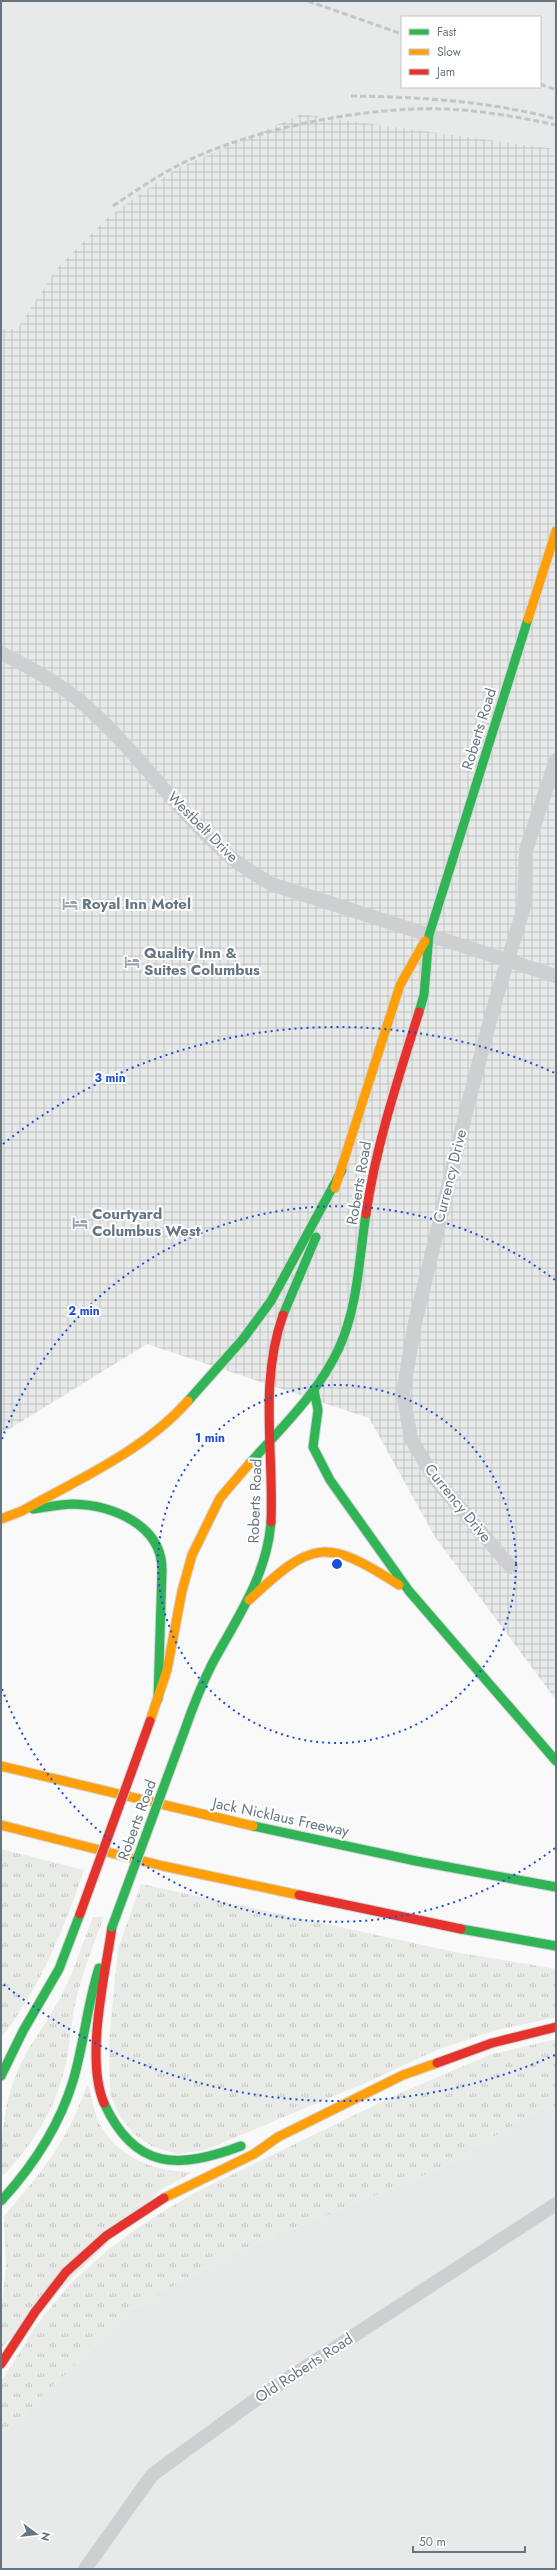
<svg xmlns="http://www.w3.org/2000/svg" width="557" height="2570" viewBox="0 0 557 2570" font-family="Jost,sans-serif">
	<defs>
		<pattern id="industrial-grid" width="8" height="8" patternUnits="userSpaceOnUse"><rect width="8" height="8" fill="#e8e9e9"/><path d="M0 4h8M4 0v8" fill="none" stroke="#c0c1c2"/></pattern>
		<pattern id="grass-tufts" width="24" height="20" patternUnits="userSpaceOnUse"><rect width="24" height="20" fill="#e8ebe6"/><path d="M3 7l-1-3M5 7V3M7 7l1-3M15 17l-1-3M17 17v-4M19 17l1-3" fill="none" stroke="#c0c3c0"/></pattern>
	</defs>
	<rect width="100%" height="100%" fill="#f9f9f9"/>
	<path fill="#e8e9e9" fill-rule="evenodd" d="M1 1H556V149L301 114 176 169 57 268 17 329H1ZM402 17H540V87H402Z
		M549 2103 556 2121V2569H1V2437L131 2310 233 2253 444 2167Z"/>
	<path fill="url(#industrial-grid)" d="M301 114 556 149V1700L435 1537 369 1418 147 1344 1 1434V329H17L57 268 108 217 176 169Z"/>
	<path fill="url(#grass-tufts)" d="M1 1849 84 1870C64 1929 40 1988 1 2038Z
		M141 1884 460 1953 556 1969V2017L493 2031 439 2049 365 2083 205 2150 178 2154 153 2147 134 2134 119 2115 110 2094 109 2041 118 1949Z
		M93 1917H104C93 1945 82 1974 75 2004 70 2028 70 2054 62 2078 52 2116 29 2148 3 2176L1 2172C1 2131 5 2093 25 2056 35 2037 48 2020 58 2002 73 1974 82 1945 93 1917Z
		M556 2039V2121L549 2103 444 2167 233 2253 131 2310 1 2437V2382L37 2324 70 2284 109 2249 146 2222 196 2192 396 2095 489 2055Z
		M87 2085 89 2086C92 2099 94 2112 100 2124 118 2159 157 2172 193 2172L162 2189 1 2348V2317L6 2265 4 2216C44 2169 66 2144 87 2085Z"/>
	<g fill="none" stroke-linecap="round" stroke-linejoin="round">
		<g stroke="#d5d6d7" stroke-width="11">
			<path id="fast" d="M419 1012 424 995 429 935 528 619
				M283 1315 316 1237
				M314 1390 318 1410 313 1447 330 1480 409 1591 556 1761
				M188 1401 243 1339 271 1301 342 1170
				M250 1463C282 1427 319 1392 339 1348 358 1307 359 1258 366 1214
				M33 1509C46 1508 59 1504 73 1504 111 1505 162 1524 162 1570L158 1699
				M184 1732C192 1709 201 1686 212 1664 237 1618 267 1576 271 1522
				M253 1826 416 1861 556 1887
				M461 1929 556 1946
				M1 2076 23 2031 59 1969 80 1914
				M104 2103C135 2171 179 2169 241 2146
				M1 2201C33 2166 59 2127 73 2081 84 2044 87 2005 99 1968"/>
		</g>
		<g stroke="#d5d6d7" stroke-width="11">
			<path id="slow" d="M528 619 556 531
				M335 1188 400 985 425 941
				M1 1519 22 1511C79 1479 145 1450 188 1401
				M249 1600C312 1541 325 1537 399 1585
				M150 1721 167 1670 182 1591 192 1555 220 1498 250 1463
				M1 1766 253 1826
				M1 1825 163 1866 299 1895
				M164 2198 254 2154 278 2137 403 2075 437 2063"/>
		</g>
		<g stroke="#d5d6d7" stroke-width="11">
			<path id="jam" d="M366 1214C376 1145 398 1079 419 1012
				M271 1522C274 1452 259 1383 283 1315
				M299 1895 461 1929
				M437 2063 492 2043 556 2027
				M104 2103C85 2059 105 1975 112 1927
				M1 2364 35 2312 66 2272 106 2236 164 2198"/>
		</g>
		<path stroke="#cecfd0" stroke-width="14" d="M1 653C31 668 63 685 88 708 140 754 179 815 233 859 245 869 259 876 271 884L556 976
			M511 1567 435 1479 411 1439 403 1393 415 1323 468 1104 495 1002 524 907 526 850 556 760
			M85 2569 152 2475 258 2398 556 2204"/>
		<use href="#fast" stroke="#30b455" stroke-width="9"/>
		<use href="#slow" stroke="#ff9f0a" stroke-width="9"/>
		<use href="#jam" stroke="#e5322d" stroke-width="9"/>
		<path stroke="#c3c5c6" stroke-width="3" stroke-dasharray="6 3" stroke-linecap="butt" d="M308 1 402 34
			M540 84 556 90
			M351 96C421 97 489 101 556 119
			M113 206C134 192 154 178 177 166 245 130 365 106 442 109 480 110 519 117 556 125"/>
		<g stroke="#d5d6d7" stroke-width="11" stroke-linecap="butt">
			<path id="fast-bridge" d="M112 1927 184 1732"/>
		</g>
		<g stroke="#d5d6d7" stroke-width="11" stroke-linecap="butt">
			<path id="jam-bridge" d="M80 1914 150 1721"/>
		</g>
		<use href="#fast-bridge" stroke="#30b455" stroke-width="9"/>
		<use href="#jam-bridge" stroke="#e5322d" stroke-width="9"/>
	</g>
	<g fill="none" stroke="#1d4ed8" stroke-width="2" stroke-dasharray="2 4">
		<circle cx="337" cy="1564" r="179"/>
		<path d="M555 1848A358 358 0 0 1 2 1689M2 1439A358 358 0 0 1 555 1280"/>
		<path d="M555 2055A537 537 0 0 1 3 1984M3 1144A537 537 0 0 1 555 1073"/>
	</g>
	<defs>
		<g id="hotel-bare" transform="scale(1.2)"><path d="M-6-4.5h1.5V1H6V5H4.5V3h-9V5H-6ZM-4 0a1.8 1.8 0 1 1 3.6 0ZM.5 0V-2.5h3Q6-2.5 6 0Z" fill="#99a4ac" stroke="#fff" stroke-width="2.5" paint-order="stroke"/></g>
	</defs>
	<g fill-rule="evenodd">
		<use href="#hotel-bare" x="70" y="904"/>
		<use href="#hotel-bare" x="132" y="962"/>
		<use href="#hotel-bare" x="80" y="1223"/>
	</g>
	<g text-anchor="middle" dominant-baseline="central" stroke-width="4" stroke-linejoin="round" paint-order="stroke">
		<g font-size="15" fill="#657683" stroke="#fff">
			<text transform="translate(479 729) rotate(-73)">Roberts Road</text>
			<text transform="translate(203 827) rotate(45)">Westbelt Drive</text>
			<text transform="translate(450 1176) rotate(-76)">Currency Drive</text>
			<text transform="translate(359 1183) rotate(-80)">Roberts Road</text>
			<text transform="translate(255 1501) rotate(-88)">Roberts Road</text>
			<text transform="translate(458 1503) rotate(51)">Currency Drive</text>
			<text transform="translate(281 1817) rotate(12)">Jack Nicklaus Freeway</text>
			<text transform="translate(137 1820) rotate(-70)">Roberts Road</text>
			<text transform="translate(304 2368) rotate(-33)">Old Roberts Road</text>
		</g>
		<g font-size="15" font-weight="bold" fill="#657683" stroke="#fff" text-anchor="start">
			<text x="82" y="904">Royal Inn Motel</text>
			<text x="144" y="953">Quality Inn &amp;<tspan x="144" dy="17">Suites Columbus</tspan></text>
			<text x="92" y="1214">Courtyard<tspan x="92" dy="17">Columbus West</tspan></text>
		</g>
	</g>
	<circle cx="337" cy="1564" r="6" fill="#1d4ed8" stroke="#fff" stroke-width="2"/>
	<g font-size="12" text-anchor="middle" font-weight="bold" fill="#1d4ed8" stroke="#fff" stroke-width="4" stroke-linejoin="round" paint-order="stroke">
		<text x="110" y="1082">3 min</text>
		<text x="84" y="1315">2 min</text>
		<text x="210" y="1442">1 min</text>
	</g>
	<rect width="557" height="2570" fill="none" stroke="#657683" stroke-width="4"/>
	<rect x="401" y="16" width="140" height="72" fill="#ffffff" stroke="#c1c8cd"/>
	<rect x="409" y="29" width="20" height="6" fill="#30b455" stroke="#c1c8cd"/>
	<text x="437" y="36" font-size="12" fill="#657683">Fast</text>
	<rect x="409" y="49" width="20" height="6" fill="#ff9f0a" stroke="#c1c8cd"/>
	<text x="437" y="56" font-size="12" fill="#657683">Slow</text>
	<rect x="409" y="69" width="20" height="6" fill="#e5322d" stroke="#c1c8cd"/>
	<text x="437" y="76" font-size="12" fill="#657683">Jam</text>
	<g transform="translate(36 2534) rotate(105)" stroke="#ffffff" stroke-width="3" paint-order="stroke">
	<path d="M0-3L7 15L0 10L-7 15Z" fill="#657683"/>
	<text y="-6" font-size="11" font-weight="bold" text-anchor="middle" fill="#657683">N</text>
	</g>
	<path d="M413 2546v6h112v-6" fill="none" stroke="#657683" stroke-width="2"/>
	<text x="419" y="2546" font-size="12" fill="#657683" stroke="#ffffff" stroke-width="3" paint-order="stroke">50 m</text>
</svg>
